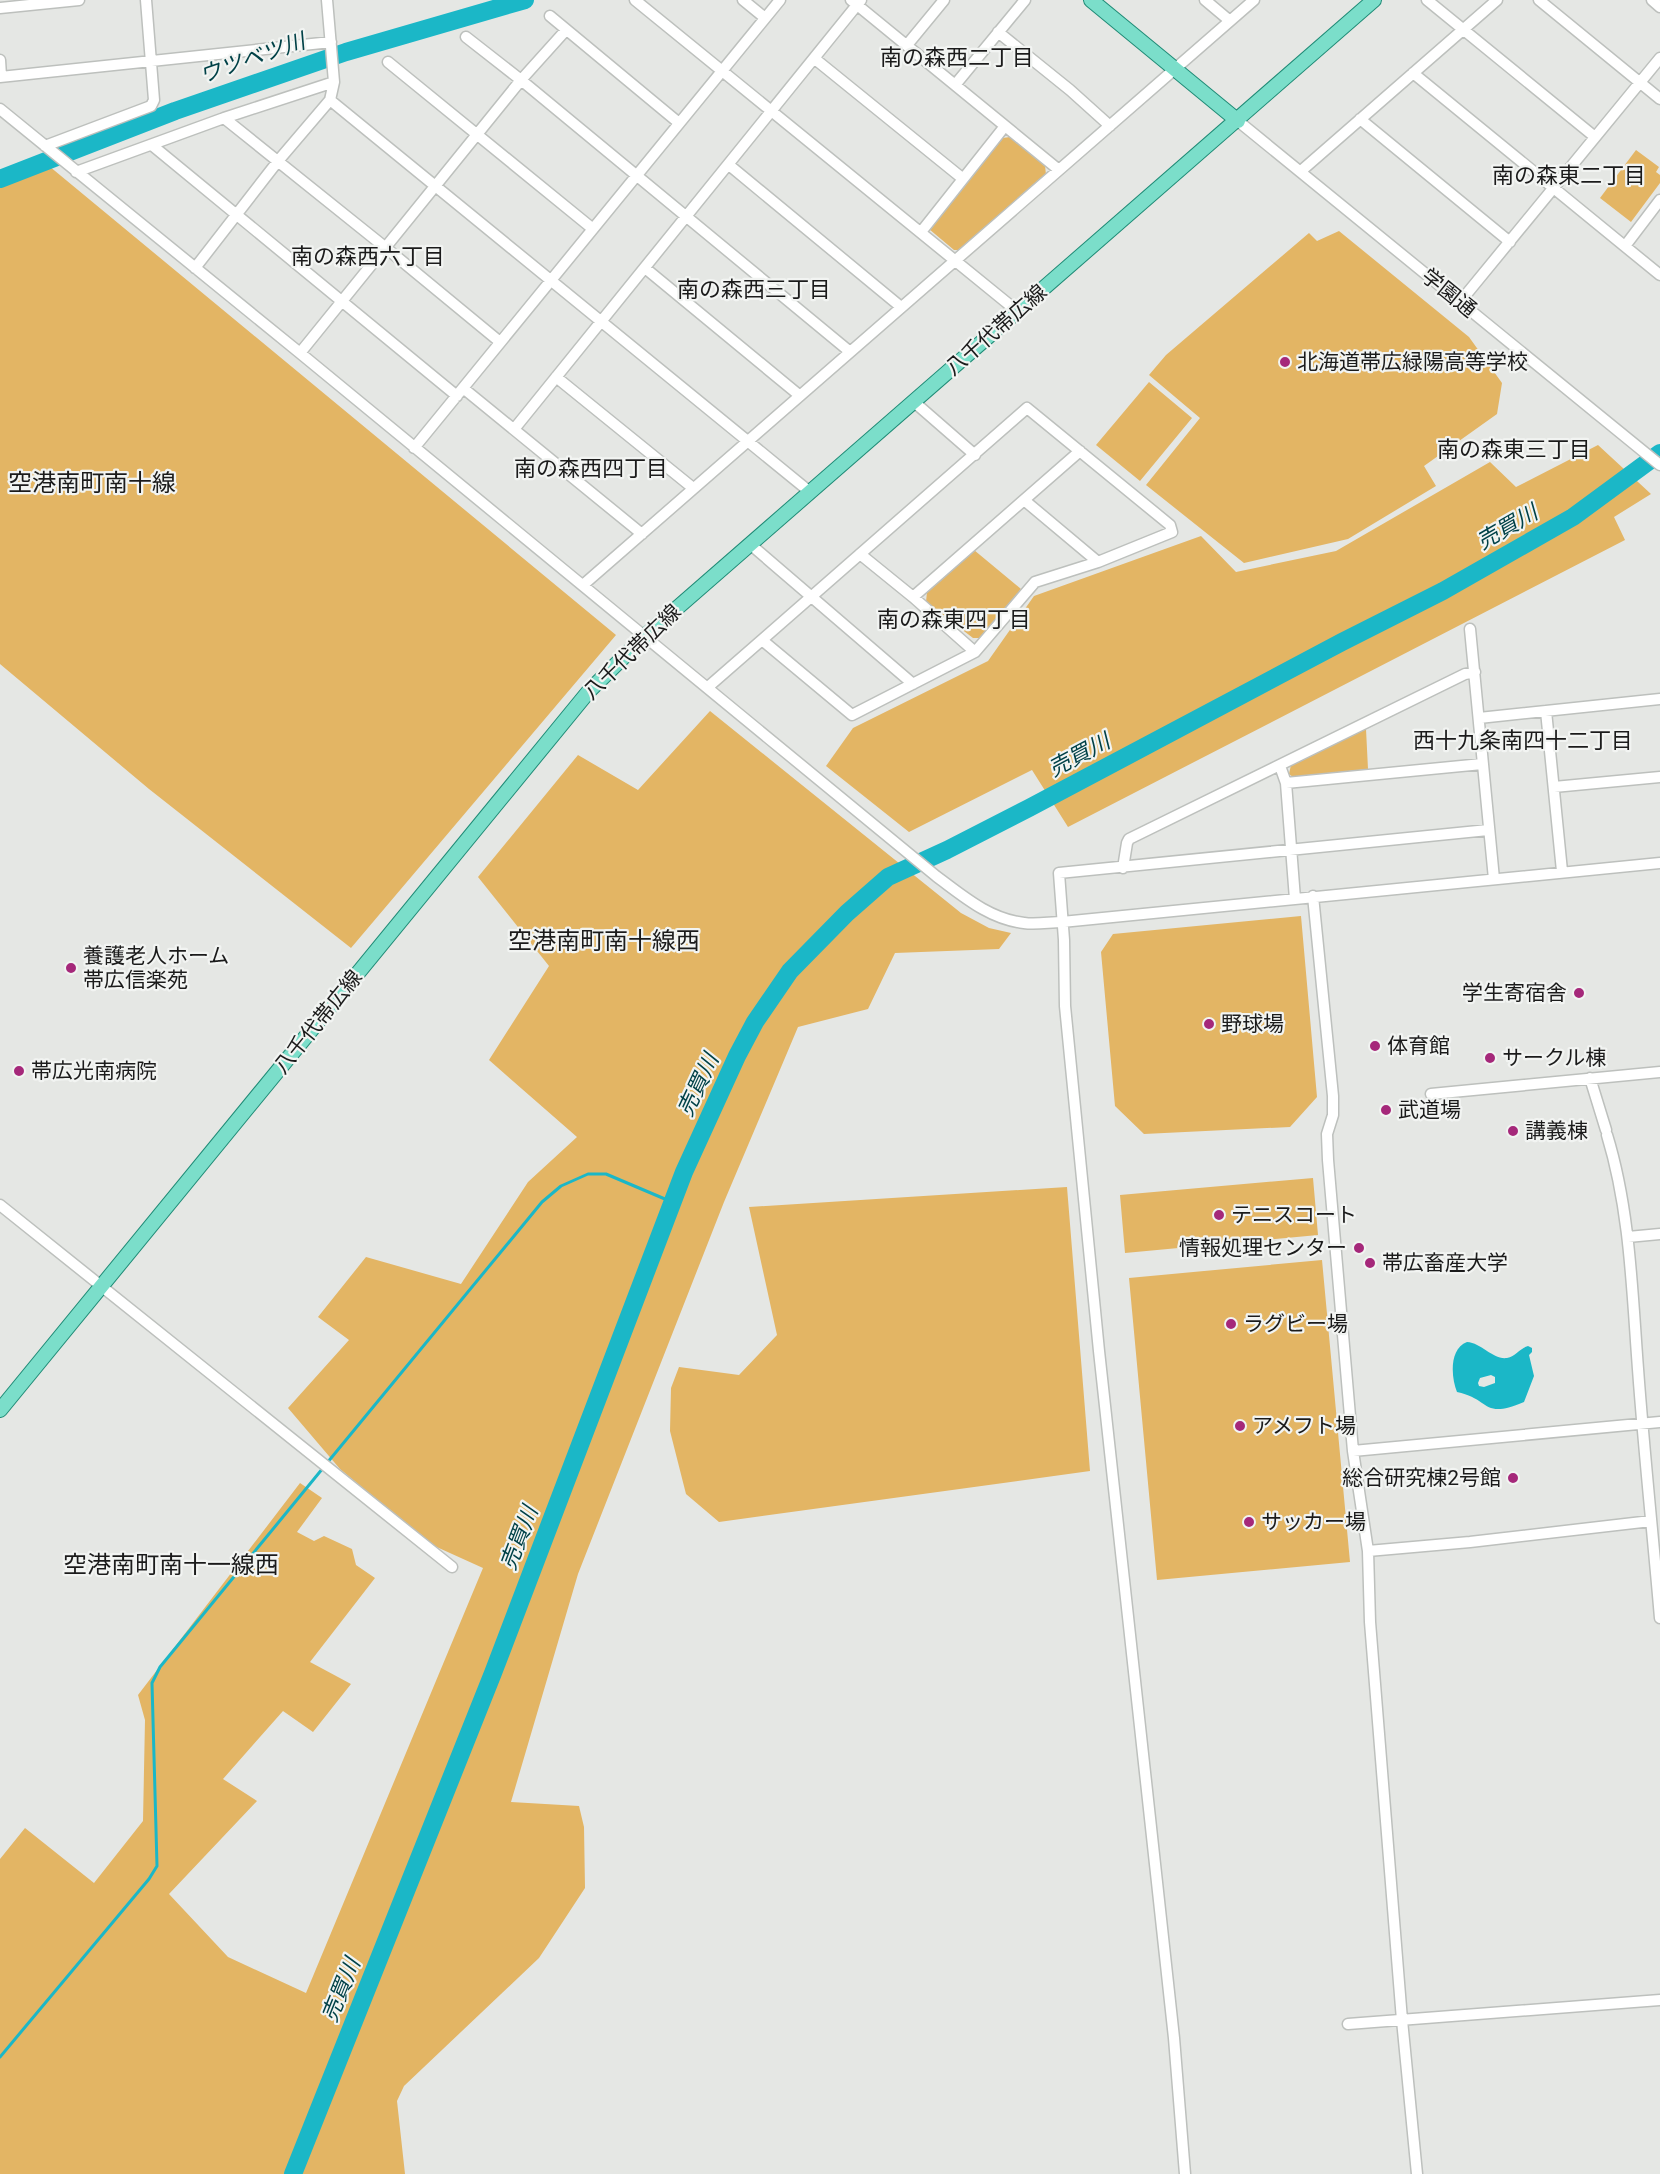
<svg xmlns="http://www.w3.org/2000/svg" width="1660" height="2174" viewBox="0 0 1660 2174" font-family="Roboto,'Noto Sans JP',sans-serif">
	<rect width="100%" height="100%" fill="#e5e7e4"/>
	<path fill="#e3b564" d="M1010 137 1045 165 1046 175 960 250H954L929 229 1003 138Z
		M1636 150 1659 167 1656 172 1660 175V183L1631 222 1600 198Z
		M49 166 616 635 351 948 149 789 0 664V188Z
		M1339 231 1469 337 1502 383 1497 414 1424 466 1436 486 1348 539 1244 563 1146 485 1200 418 1149 375 1166 355 1309 233 1317 241Z
		M1149 382 1192 418 1140 481 1096 445Z
		M1598 445 1651 494 1614 517 1625 540 1068 827 1032 770 909 832 826 766 853 728 988 661 1034 596 1201 536 1236 572 1336 551 1490 462 1516 487Z
		M974 550 1021 589 981 638H973L926 602 927 592Z
		M710 711 961 913 989 928 1011 933 999 949 895 953 868 1009 798 1027 724 1202 578 1574 511 1802 579 1806 584 1827 585 1888 539 1958 404 2086 397 2101 405 2174H0V1859L25 1828 94 1883 143 1821 145 1720 138 1695 300 1483 322 1498 297 1532 314 1541 324 1536 352 1549 356 1565 375 1578 310 1662 351 1684 313 1732 283 1711 223 1779 257 1801 169 1894 228 1957 306 1993 483 1568 430 1544 340 1469 288 1408 349 1340 318 1317 366 1257 461 1284 528 1182 577 1137 489 1060 549 966 478 877 578 755 638 790Z
		M1366 729 1368 769 1293 777 1289 774 1291 765Z
		M1301 916 1317 1097 1290 1127 1144 1134 1115 1106 1101 952 1113 934Z
		M1313 1178 1318 1235 1125 1253 1120 1195Z
		M1067 1187 1090 1471 719 1522 686 1494 670 1431 671 1388 679 1367 739 1375 777 1335 749 1207Z
		M1322 1260 1350 1562 1157 1580 1129 1278Z"/>
	<path fill="#1bb7c7" fill-rule="evenodd" d="M1467 1342C1482 1343 1493 1360 1507 1358 1516 1356 1520 1348 1528 1346L1532 1348V1352L1529 1355 1534 1376 1524 1402C1482 1420 1491 1399 1457 1392 1451 1377 1449 1349 1467 1342ZM1491 1375 1495 1377V1383L1484 1387 1479 1386 1478 1383 1480 1378Z"/>
	<g fill="none" stroke-linecap="round" stroke-linejoin="round">
		<path stroke="#1bb7c7" stroke-width="3" d="M327 1463 542 1202 561 1186 588 1174H606L672 1202
			M0 2057 149 1879 157 1866 152 1683 160 1667 323 1468"/>
		<path stroke="#1bb7c7" stroke-width="18" d="M0 179 175 111 346 52 525 0
			M293 2174 493 1673 684 1172 737 1056 755 1022 790 971 847 913 888 877 947 850 1029 808 1342 642 1443 591 1573 517 1660 453"/>
		<g stroke="#bdc0bd" stroke-width="13">
			<path id="minor" d="M635 0 1017 311
				M743 0 765 18
				M851 0 1059 170
				M1205 0 1230 21
				M1427 0 1595 137
				M1539 0 1660 99
				M1652 0 1660 7
				M0 8 79 0
				M550 16 679 123
				M998 32 1070 90 1110 126
				M466 37 521 80 849 351
				M907 45 944 0
				M815 59 962 178
				M0 60 1 76
				M388 62 593 229
				M1413 73 1660 275
				M0 77 331 42
				M955 85 1025 0
				M330 100 810 492
				M0 109 300 353 936 876C963 896 989 919 1024 923 1036 925 1050 922 1062 922L1660 863
				M224 118 386 248 500 342
				M1360 119 1510 242
				M1238 121 1660 465
				M45 146 151 106 154 100 146 0
				M153 146 457 396
				M729 165 901 307
				M1301 171 1497 0
				M76 172 224 118 334 82
				M921 232 1005 126
				M1625 246 1660 200
				M195 268 278 161 330 100 334 82 327 0
				M645 268 799 395
				M1460 302 1660 58
				M300 353 521 80 566 30
				M556 377 693 488
				M463 388 642 534
				M913 401 975 455
				M515 428 861 0
				M414 448 780 0
				M1024 500 1098 562
				M750 544 913 684
				M860 554 913 597 975 652
				M583 585 1254 0
				M913 597 1080 451
				M1470 629 1494 879
				M708 687 1027 408 1170 525 1172 532 1098 562 1035 582 975 652 852 715 762 640
				M1546 711 1562 871
				M1479 718 1660 699
				M1280 766 1286 783 1295 899
				M1286 783 1482 764
				M1554 787 1660 777
				M1123 868 1127 843 1129 839 1465 674 1475 672
				M1313 896 1333 1096V1115L1327 1134 1328 1160 1353 1451 1368 1551 1370 1622 1402 2020 1417 2174
				M1590 1078 1606 1130
				M1431 1094 1660 1072
				M1607 1135C1630 1210 1632 1290 1638 1369 1644 1452 1653 1535 1660 1618
				M0 1205 452 1567
				M1628 1237 1660 1234
				M1353 1451 1660 1422
				M1368 1551 1470 1542 1651 1521
				M1348 2024 1660 2000
				M1185 2174 1174 2038 1099 1351 1065 1006 1064 940 1059 873 1488 830"/>
		</g>
		<g stroke="#208b76" stroke-width="16">
			<path id="major" d="M1091 0 1238 121
				M0 1410 589 691 645 636 1374 0"/>
		</g>
		<use href="#minor" stroke="#fff" stroke-width="10"/>
		<use href="#major" stroke="#7bdeca" stroke-width="14"/>
	</g>
	<g fill="#a5287a" stroke="#f2f4f2" stroke-width="2">
		<circle cx="1285" cy="362" r="6"/>
		<circle cx="71" cy="968" r="6"/>
		<circle cx="1579" cy="993" r="6"/>
		<circle cx="1209" cy="1024" r="6"/>
		<circle cx="1375" cy="1046" r="6"/>
		<circle cx="1490" cy="1058" r="6"/>
		<circle cx="19" cy="1071" r="6"/>
		<circle cx="1386" cy="1110" r="6"/>
		<circle cx="1513" cy="1131" r="6"/>
		<circle cx="1219" cy="1215" r="6"/>
		<circle cx="1359" cy="1248" r="6"/>
		<circle cx="1370" cy="1263" r="6"/>
		<circle cx="1231" cy="1324" r="6"/>
		<circle cx="1240" cy="1426" r="6"/>
		<circle cx="1513" cy="1478" r="6"/>
		<circle cx="1249" cy="1522" r="6"/>
	</g>
	<g text-anchor="middle" dominant-baseline="central" stroke-width="4.5" stroke-linejoin="round" paint-order="stroke">
		<g font-size="21" fill="#1b1b1b" stroke="#f2f4f2">
			<text transform="translate(1449 293) rotate(39)">学園通</text>
			<text transform="translate(996 330) rotate(-41)">八千代帯広線</text>
			<text transform="translate(632 652) rotate(-44)">八千代帯広線</text>
			<text transform="translate(318 1022) rotate(-51)">八千代帯広線</text>
		</g>
		<g font-size="21" fill="#1b1b1b" stroke="#f2f4f2" text-anchor="start">
			<text x="1297" y="362">北海道帯広緑陽高等学校</text>
			<text x="83" y="956">養護老人ホーム<tspan x="83" dy="24">帯広信楽苑</tspan></text>
			<text x="1567" y="993" text-anchor="end">学生寄宿舎</text>
			<text x="1221" y="1024">野球場</text>
			<text x="1387" y="1046">体育館</text>
			<text x="1502" y="1058">サークル棟</text>
			<text x="31" y="1071">帯広光南病院</text>
			<text x="1398" y="1110">武道場</text>
			<text x="1525" y="1131">講義棟</text>
			<text x="1231" y="1215">テニスコート</text>
			<text x="1347" y="1248" text-anchor="end">情報処理センター</text>
			<text x="1382" y="1263">帯広畜産大学</text>
			<text x="1243" y="1324">ラグビー場</text>
			<text x="1252" y="1426">アメフト場</text>
			<text x="1501" y="1478" text-anchor="end">総合研究棟2号館</text>
			<text x="1261" y="1522">サッカー場</text>
		</g>
		<g font-size="22" fill="#1b1b1b" stroke="#f2f4f2">
			<text x="957" y="57">南の森西二丁目</text>
			<text x="1569" y="175">南の森東二丁目</text>
			<text x="368" y="256">南の森西六丁目</text>
			<text x="754" y="289">南の森西三丁目</text>
			<text x="1514" y="449">南の森東三丁目</text>
			<text x="591" y="468">南の森西四丁目</text>
			<text x="954" y="619">南の森東四丁目</text>
			<text x="1523" y="740">西十九条南四十二丁目</text>
		</g>
		<g font-size="22" font-style="italic" fill="#004147" stroke="#f2f4f2">
			<text transform="translate(252 58) rotate(-19)">ウツベツ川</text>
			<text transform="translate(1507 527) rotate(-30)">売買川</text>
			<text transform="translate(1079 755) rotate(-28)">売買川</text>
			<text transform="translate(698 1085) rotate(-65)">売買川</text>
			<text transform="translate(519 1538) rotate(-69)">売買川</text>
			<text transform="translate(341 1990) rotate(-68)">売買川</text>
		</g>
		<g font-size="24" fill="#1b1b1b" stroke="#f2f4f2">
			<text x="92" y="483">空港南町南十線</text>
			<text x="604" y="941">空港南町南十線西</text>
			<text x="171" y="1565">空港南町南十一線西</text>
		</g>
	</g>
</svg>
